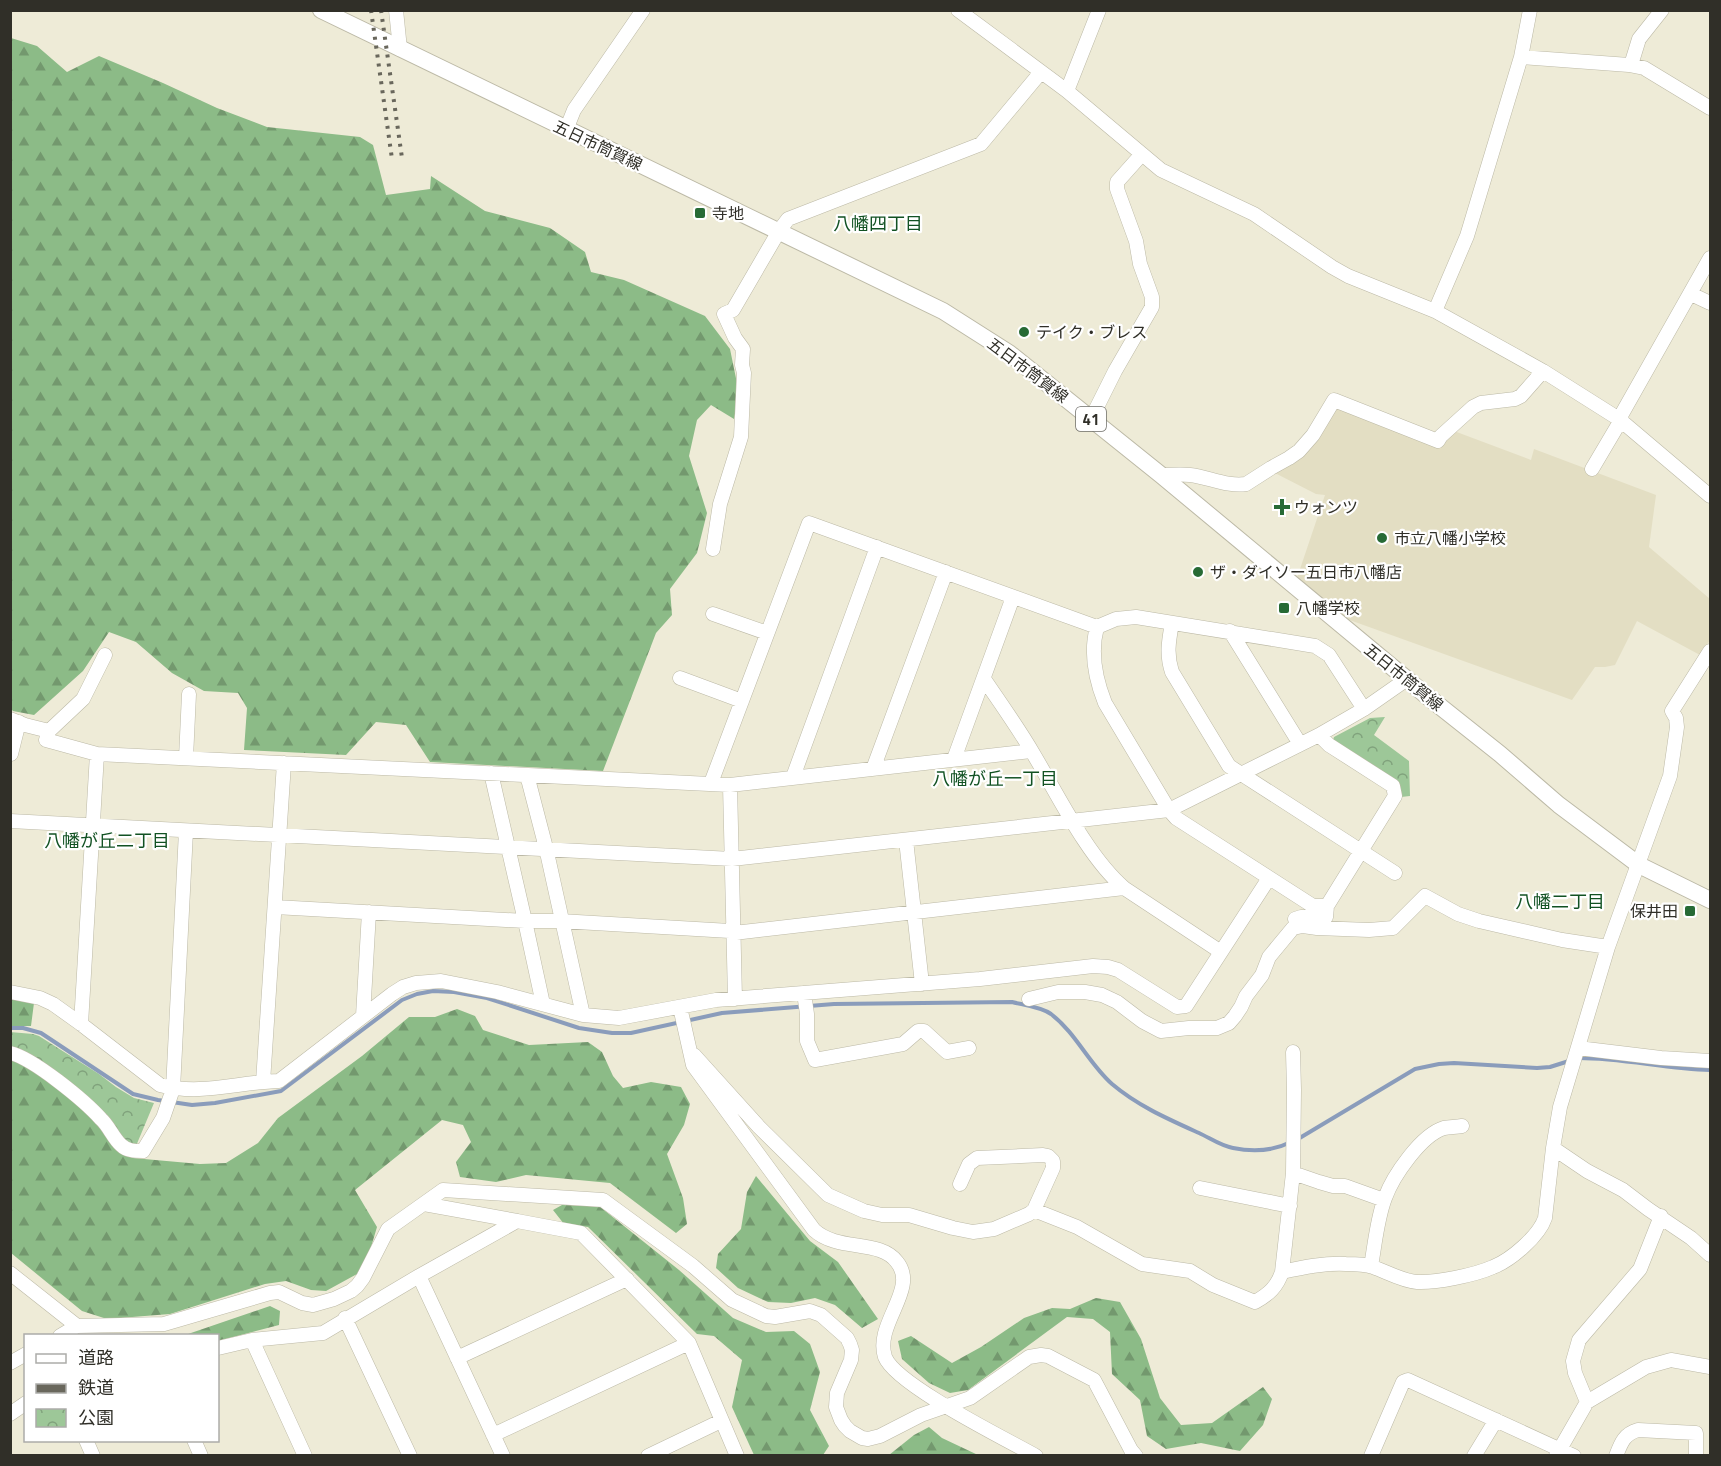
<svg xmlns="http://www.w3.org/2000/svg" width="1721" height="1466" viewBox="0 0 1721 1466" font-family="'Titillium Web','Noto Sans JP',sans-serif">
	<defs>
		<pattern id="forest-firs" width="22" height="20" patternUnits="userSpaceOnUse" patternTransform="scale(1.5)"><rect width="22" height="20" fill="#8cbb87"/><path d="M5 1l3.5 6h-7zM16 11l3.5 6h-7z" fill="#73986e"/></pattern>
		<pattern id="park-crowns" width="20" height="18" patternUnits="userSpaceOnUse" patternTransform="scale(1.5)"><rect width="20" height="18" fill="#9dc798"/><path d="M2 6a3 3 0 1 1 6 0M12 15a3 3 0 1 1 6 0" fill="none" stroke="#80a27c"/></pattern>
	</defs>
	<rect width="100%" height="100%" fill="#eeebd7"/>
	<path fill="#e3dec3" d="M1336 405 1441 447 1445 439 1454 431 1531 460 1534 449 1656 495 1649 547 1710 599V640L1700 655 1637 621 1615 665 1605 667H1595L1572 700 1344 618 1297 578 1325 495 1316 494 1271 471Z"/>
	<path fill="url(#forest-firs)" d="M11 38 37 46 67 72 99 56 163 83 217 108 267 127 360 137 373 145 386 195 430 189 431 176 485 211 550 228 585 252 591 272 624 280 705 316 730 349 739 393 734 419 711 405 697 420 689 456 707 513 697 553 670 589 672 615 656 633 603 771 430 762 406 725 376 722 346 755 244 750 247 708 238 693 204 691 172 673 136 642 109 632 83 671 34 715 13 711 11 709Z
		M10 997 34 1003 31 1026H11Z
		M457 1009 475 1016 483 1030 529 1045 588 1042 602 1052 613 1076 623 1088 651 1082 681 1087 690 1104 684 1125 667 1154 683 1198 687 1224 676 1233 610 1183 526 1175 496 1182 460 1177 456 1162 471 1142 463 1125 442 1120 355 1190 377 1227 369 1254 357 1274 326 1291 311 1290 286 1281 265 1284 170 1314 107 1319 82 1311 11 1253 10 1059 34 1069 82 1107 123 1154 133 1158 200 1164 226 1163 258 1143 278 1118 362 1056 409 1017H435Z
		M756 1176 810 1241 838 1262 878 1319 862 1328 835 1305 815 1298 791 1303 768 1302 738 1288 716 1268 718 1254 741 1229 747 1192Z
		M562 1205 599 1206 679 1270 733 1318 766 1332 794 1331 810 1344 820 1372 810 1410 829 1446 823 1455H754L732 1407 742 1360 714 1336 697 1334 588 1227 564 1224 553 1210Z
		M1096 1298 1120 1302 1141 1339 1160 1398 1181 1425 1212 1423 1263 1387 1272 1399 1263 1425 1240 1451 1201 1443 1166 1449 1147 1436 1140 1400 1112 1374 1110 1332 1093 1319 1067 1317 968 1390 950 1393 929 1383 902 1359 898 1341 911 1336 952 1363 981 1347 1024 1318 1052 1308 1070 1309Z
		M270 1306 280 1311 279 1325 218 1341V1336H150L188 1334Z
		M929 1427 942 1438 978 1455H889L914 1435Z"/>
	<path fill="url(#park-crowns)" d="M1385 717 1374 735 1409 761 1410 796 1401 797 1398 782 1333 740 1334 737 1370 718Z
		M10 1032 33 1034 39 1036 99 1074 116 1087 134 1098 154 1103 136 1146 131 1145 11 1048Z"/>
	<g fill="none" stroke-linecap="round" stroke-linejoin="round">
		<path stroke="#8a9cbb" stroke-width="4" d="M10 1028H23L41 1033 133 1094 158 1100 192 1105 215 1103 281 1091 402 1000 417 994 433 991 454 992 487 998 579 1028 612 1033H631L722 1013 834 1004 1012 1002C1024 1005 1041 1007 1051 1014 1076 1033 1089 1064 1112 1084 1138 1106 1168 1119 1199 1133 1210 1138 1221 1146 1233 1148 1252 1152 1273 1151 1291 1142
			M1579 1058C1623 1058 1666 1069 1710 1070
			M1298 1139 1415 1069 1439 1064 1454 1063 1537 1068 1550 1067 1569 1061"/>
		<g stroke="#bcb9a6" stroke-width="15">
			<path id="minor" d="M396 10 400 49
				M958 10 1067 91 1161 170 1254 214 1332 267 1348 276 1435 311 1543 371 1619 419 1710 496
				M1521 57 1629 65 1644 68 1710 108
				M1631 65 1639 39 1662 10
				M1067 91 1099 10
				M566 130 574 110 643 10
				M1691 294 1710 303
				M1435 311 1467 236 1521 57 1530 10
				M1091 419 1115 371 1152 307V297L1140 264 1136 241 1117 189V182L1142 154
				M1619 419 1710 258
				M1592 469 1621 420
				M1161 475C1171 475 1181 474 1190 475 1208 477 1228 487 1246 484L1271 468 1289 458 1299 451 1313 435 1334 400 1438 441 1441 436 1473 407 1481 403 1515 399 1521 396 1543 371
				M713 549 720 504 741 437 744 373 742 365 743 349 735 338 724 314 733 310 779 231 788 219 981 144 1041 72
				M713 614 767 633
				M1172 623C1169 640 1166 654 1172 672L1229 766 1395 873
				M1230 631 1300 744
				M680 678 742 701
				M984 679C1001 704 1019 729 1034 755 1059 797 1088 857 1124 888L1221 952
				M10 719 25 725 49 731 46 740 97 754 730 785 1031 751
				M49 731 83 699 105 655
				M1319 735 1329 745 1393 786 1395 796 1327 906H1313L1176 818 1169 810 1105 703C1095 678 1090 653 1097 627L1116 619 1136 617 1315 646 1329 655 1364 709
				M11 754 19 722
				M186 758 189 694
				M954 759 1013 597
				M873 769 946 572
				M491 773 525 921 543 1004
				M527 775 546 848 583 1015
				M793 777 877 547
				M711 783 809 523 1097 627
				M730 785 735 999
				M10 821 732 859 1169 810 1319 735 1364 709 1407 679
				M906 840 922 984
				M275 907 525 921H560L730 931 734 933 1124 888
				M1295 919 1301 917H1326L1327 906
				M10 992 40 998 53 1004 81 1024 160 1085C201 1096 238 1082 279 1081L392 994 403 987 416 983 441 981 497 992 583 1015 619 1018 716 1000 980 979 1093 966 1108 967 1118 970 1177 1007 1186 1006 1269 878
				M804 993 807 1014V1041L815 1060 903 1044 918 1031H924L947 1052 969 1048
				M1029 999 1058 992H1085L1102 995 1117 1002 1142 1021 1161 1031 1189 1028H1217L1229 1023 1235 1016 1241 1007 1246 996 1262 975 1269 957 1293 928 1303 926 1317 928 1369 930 1393 928 1425 896 1458 914 1479 921 1562 940 1608 947
				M680 1007 693 1065 814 1230C838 1252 880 1239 897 1262 919 1289 874 1324 885 1357 896 1385 1006 1439 1036 1456
				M363 1016 369 912
				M81 1024 97 754
				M1578 1048 1661 1058 1710 1061
				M10 1053C33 1058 85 1101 101 1119 109 1126 113 1138 121 1145 127 1151 135 1151 143 1151L163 1118 173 1089 186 831
				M694 1055 759 1127 828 1195 864 1211 882 1215H909L953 1228 973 1232 994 1229 1029 1214 1034 1210 1053 1168V1161L1048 1156 1043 1155 977 1158 969 1164 960 1184
				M263 1082 284 763
				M1553 1148 1587 1171 1623 1190 1648 1209 1691 1238 1710 1255
				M1293 1173 1319 1182 1333 1186H1345L1384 1200
				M1200 1188 1290 1206
				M424 1204 517 1221
				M1034 1210 1077 1227 1142 1264 1190 1271 1213 1285 1255 1302C1269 1294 1277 1287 1282 1272L1293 1173 1294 1090 1293 1052
				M1371 1266C1375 1244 1377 1219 1385 1198 1393 1176 1421 1135 1444 1128 1450 1127 1456 1127 1462 1126
				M1282 1272C1304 1267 1324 1263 1346 1264 1355 1264 1365 1264 1373 1267 1387 1272 1402 1281 1417 1282 1436 1283 1475 1275 1493 1267 1511 1260 1539 1236 1545 1218L1553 1148 1560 1107 1608 947 1670 776 1677 727 1676 718 1672 711 1710 651
				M10 1273 77 1326
				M419 1276 503 1456
				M345 1318 410 1456
				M60 1336 77 1326 164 1324 270 1293 279 1292 302 1303 313 1305 334 1299 351 1291 357 1286 363 1278 388 1229 443 1190 603 1200 693 1266 732 1300 766 1316 775 1317 810 1311 821 1315 847 1338 850 1344 852 1350 851 1360 837 1393 836 1407 841 1420 845 1426 850 1431 862 1438 868 1439 880 1436 921 1415 970 1398 1029 1357 1041 1355 1048 1356 1094 1380 1131 1450 1136 1456
				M252 1340 305 1456
				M218 1348 252 1340 323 1333 419 1276 517 1221 581 1233 689 1343 737 1456
				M457 1358 627 1279
				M10 1363 26 1354
				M1587 1402 1575 1373 1573 1361 1579 1340 1640 1269 1661 1216
				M10 1414 26 1403
				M493 1435 689 1343
				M86 1440 93 1456
				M194 1440 201 1456
				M648 1456 721 1421
				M1371 1456 1403 1382 1408 1380 1574 1456
				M1474 1456 1496 1420
				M1556 1456 1587 1402 1646 1367 1671 1360 1710 1367
				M1616 1456C1621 1443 1624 1434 1638 1430L1696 1433V1456"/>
		</g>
		<g stroke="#bcb9a6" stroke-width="18">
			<path id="major" d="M321 10 943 311 1009 353 1161 475 1427 696 1500 754 1559 805 1639 865 1710 900"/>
		</g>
		<use href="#minor" stroke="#fff" stroke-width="14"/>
		<use href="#major" stroke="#fff" stroke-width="16"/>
		<path stroke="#69675c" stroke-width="4" stroke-dasharray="3 6" stroke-linecap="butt" d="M371 10 392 159
			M381 10 402 158"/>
	</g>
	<g fill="#276a35" stroke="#fff" stroke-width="2">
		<rect x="694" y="207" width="12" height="12" rx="3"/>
		<circle cx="1024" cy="332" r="6"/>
		<path d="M1279 498h6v6h6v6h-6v6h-6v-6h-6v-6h6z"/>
		<circle cx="1382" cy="538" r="6"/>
		<circle cx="1198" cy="572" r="6"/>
		<rect x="1278" y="602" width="12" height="12" rx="3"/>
		<rect x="1684" y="905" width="12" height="12" rx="3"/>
	</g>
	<g text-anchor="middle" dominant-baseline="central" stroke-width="4.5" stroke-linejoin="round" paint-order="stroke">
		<rect fill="#fff" stroke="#6e6d68" stroke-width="1.5" x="1076" y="407" width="30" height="24" rx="4.5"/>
		<g font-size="15" font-weight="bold" fill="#302f28">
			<text x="1091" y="419">41</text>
		</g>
		<g font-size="16" fill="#302f28" stroke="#fff">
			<text transform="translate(598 145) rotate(25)">五日市筒賀線</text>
			<text transform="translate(1028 370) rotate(37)">五日市筒賀線</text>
			<text transform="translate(1404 677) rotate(39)">五日市筒賀線</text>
		</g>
		<g font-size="16" fill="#302f28" stroke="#fff" text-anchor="start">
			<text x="712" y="213">寺地</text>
			<text x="1036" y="332">テイク・ブレス</text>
			<text x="1294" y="507">ウォンツ</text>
			<text x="1394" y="538">市立八幡小学校</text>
			<text x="1210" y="572">ザ・ダイソー五日市八幡店</text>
			<text x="1296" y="608">八幡学校</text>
			<text x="1678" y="911" text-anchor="end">保井田</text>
		</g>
		<g font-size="18" fill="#125223" stroke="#fff">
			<text x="878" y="223">八幡四丁目</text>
			<text x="995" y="778">八幡が丘一丁目</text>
			<text x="107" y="840">八幡が丘二丁目</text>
			<text x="1560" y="901">八幡二丁目</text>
		</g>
	</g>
	<rect width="1721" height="1466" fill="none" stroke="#302f28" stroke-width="24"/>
	<rect x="24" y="1334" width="195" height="108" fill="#ffffff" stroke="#acaca9" stroke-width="1.5"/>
	<rect x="36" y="1354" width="30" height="9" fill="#ffffff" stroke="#acaca9" stroke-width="1.5"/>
	<text x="78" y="1364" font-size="18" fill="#302f28">道路</text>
	<rect x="36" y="1384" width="30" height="9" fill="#69675c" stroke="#acaca9" stroke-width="1.5"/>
	<text x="78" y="1394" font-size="18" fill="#302f28">鉄道</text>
	<rect x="36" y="1409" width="30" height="18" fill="url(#park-crowns)" stroke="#acaca9" stroke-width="1.5"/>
	<text x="78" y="1424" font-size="18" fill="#302f28">公園</text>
</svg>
